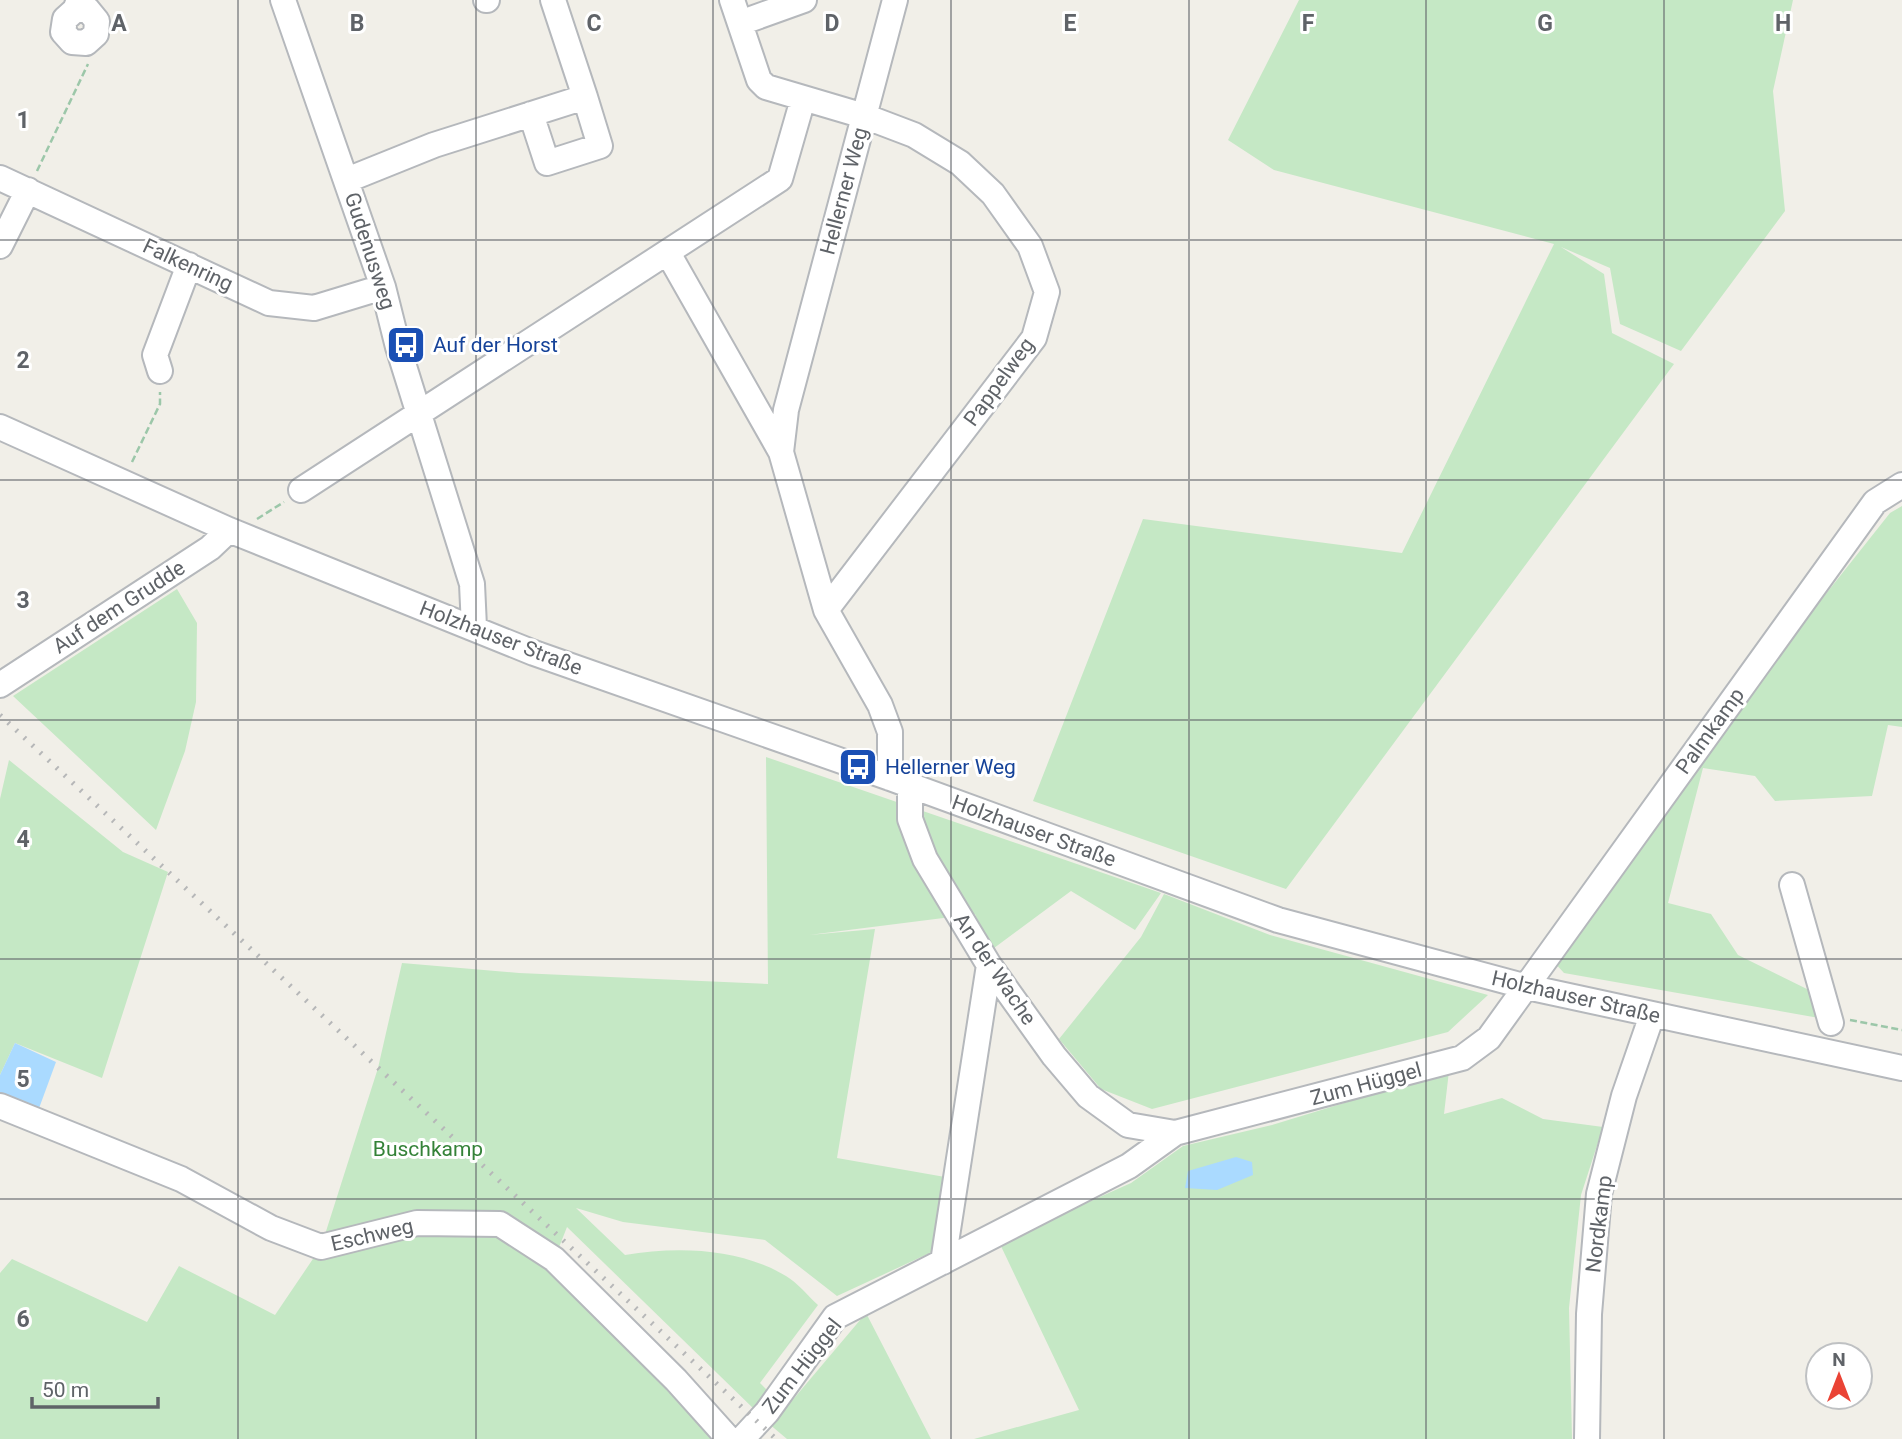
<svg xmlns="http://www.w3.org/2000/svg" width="1902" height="1439" viewBox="0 0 1902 1439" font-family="Roboto,sans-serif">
	<rect width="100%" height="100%" fill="#f1efe8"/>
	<path fill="#c5e8c5" d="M1299 0H1793L1773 91 1785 211 1681 351 1620 324 1610 268 1561 247 1604 274 1612 333 1674 364 1286 889 1033 801 1143 519 1402 553 1554 244 1274 170 1228 140Z
		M1902 506V727L1888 725 1872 796 1775 801 1755 776 1703 768 1668 903 1711 914 1738 955 1815 993 1819 1018 1564 973 1553 961 1748 692 1890 513Z
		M177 589 197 623 196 702 185 751 156 830 13 696Z
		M766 757 1161 893 1135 930 1071 891 990 951 975 914 809 935 875 929 837 1158 945 1177 932 1252 837 1296 765 1240 623 1222 576 1208 625 1255C678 1246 739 1248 786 1276 798 1283 808 1296 818 1305L760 1383 769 1392 756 1411 567 1227 554 1260 729 1439H0V1273L12 1259 147 1322 179 1266 275 1315 321 1247 378 1068 402 963 519 973 768 984Z
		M9 760 123 852 168 872 102 1078 15 1043 0 1075V799Z
		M1164 894 1270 935 1488 995 1448 1032 1152 1109 1101 1089 1059 1039 1141 937Z
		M1449 1071 1444 1114 1502 1098 1543 1119 1603 1127 1581 1195 1569 1308 1572 1439H974L1079 1410 999 1242 1131 1183 1183 1146 1272 1125Z
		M866 1313 931 1439H787L768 1423 785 1409Z"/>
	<path fill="#aadaff" d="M15 1043 56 1062 38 1111 0 1098V1075Z
		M1236 1157 1252 1162 1253 1175 1217 1190 1185 1188 1188 1171Z"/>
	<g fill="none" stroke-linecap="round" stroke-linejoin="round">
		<g stroke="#b5b8bc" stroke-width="28">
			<path id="minor" d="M283 0 383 287 398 347 472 584 474 627
				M486 0H487
				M553 0 585 97
				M732 0 759 80 766 87 864 116 914 135 960 163 993 194 1030 246 1047 292 1034 338 826 610
				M75 10H88L97 21 96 34 86 43 72 42 63 32 65 19 75 10 79 0
				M740 23 804 0
				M0 178 269 303 314 308 383 287
				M347 180 434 145 585 97 600 146 547 163 531 114
				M0 246 28 190
				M668 253 781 452
				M160 371 155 355 189 265
				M0 427 229 530 534 653 890 778 1278 920 1527 987 1902 1068
				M301 490 780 179 803 99
				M0 685 210 548 229 530
				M890 778V732L880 705 826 610 781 452 786 410 895 0
				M910 785V819L925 859 989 965 1054 1056 1088 1096 1128 1125 1175 1133
				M1792 885 1831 1023
				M0 1106 181 1179 271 1228 321 1247 417 1223 500 1224 554 1259 676 1380 729 1439
				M943 1262 989 965
				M742 1439 767 1412 835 1317 1129 1166 1175 1133 1462 1058 1489 1038 1875 502 1902 485
				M1587 1439 1589 1314 1599 1194 1624 1096 1652 1015"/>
		</g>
		<path stroke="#9cc7a9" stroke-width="2.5" stroke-dasharray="7 3.5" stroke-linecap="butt" d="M37 171 88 64
			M132 462 160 404V392
			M257 519 284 502
			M1850 1020 1902 1030"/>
		<use href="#minor" stroke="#fff" stroke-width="24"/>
		<path stroke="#b6b7b8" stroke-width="5" stroke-dasharray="2 9" stroke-linecap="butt" d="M0 715 776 1439"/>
	</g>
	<path fill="none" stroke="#5f6368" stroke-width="2" stroke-opacity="0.55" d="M238 0V1439M476 0V1439M713 0V1439M951 0V1439M1189 0V1439M1426 0V1439M1664 0V1439M0 240H1902M0 480H1902M0 720H1902M0 959H1902M0 1199H1902"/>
	<defs>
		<g id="bus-square" transform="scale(2.0125)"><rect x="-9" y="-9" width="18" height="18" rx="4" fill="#1a4fb4" stroke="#fff"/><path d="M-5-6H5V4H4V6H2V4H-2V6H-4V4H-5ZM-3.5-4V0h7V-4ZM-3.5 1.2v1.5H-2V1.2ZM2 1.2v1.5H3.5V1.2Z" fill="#fff"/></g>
	</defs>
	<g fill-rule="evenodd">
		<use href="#bus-square" x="406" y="345"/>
		<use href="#bus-square" x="858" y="767"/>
	</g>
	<g text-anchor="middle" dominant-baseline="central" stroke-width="6" stroke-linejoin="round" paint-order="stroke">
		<g font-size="21" fill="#5f6368" stroke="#fff">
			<text transform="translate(844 191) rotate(-75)">Hellerner Weg</text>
			<text transform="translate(370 251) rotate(72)">Gudenusweg</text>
			<text transform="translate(188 265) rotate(25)">Falkenring</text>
			<text transform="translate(999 382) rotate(-54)">Pappelweg</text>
			<text transform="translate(119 607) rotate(-33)">Auf dem Grudde</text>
			<text transform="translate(501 638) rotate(21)">Holzhauser Straße</text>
			<text transform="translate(1710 731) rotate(-54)">Palmkamp</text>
			<text transform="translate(1034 831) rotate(20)">Holzhauser Straße</text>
			<text transform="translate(995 969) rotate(56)">An der Wache</text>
			<text transform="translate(1576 997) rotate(13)">Holzhauser Straße</text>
			<text transform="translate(1366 1084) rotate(-15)">Zum Hüggel</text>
			<text transform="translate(1599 1224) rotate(-83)">Nordkamp</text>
			<text transform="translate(372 1235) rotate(-13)">Eschweg</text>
			<text transform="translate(802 1366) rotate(-52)">Zum Hüggel</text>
		</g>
		<g font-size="21" fill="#164399" stroke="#fff" text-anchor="start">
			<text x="433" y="345">Auf der Horst</text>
			<text x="885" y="767">Hellerner Weg</text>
		</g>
		<g font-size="21" fill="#348238" stroke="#fff">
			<text x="428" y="1149">Buschkamp</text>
		</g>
	</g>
	<g font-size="23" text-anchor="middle" font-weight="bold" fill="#5f6368" stroke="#fff" stroke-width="6" stroke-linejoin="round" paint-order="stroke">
		<text x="119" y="31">A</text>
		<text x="357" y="31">B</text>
		<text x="594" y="31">C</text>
		<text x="832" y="31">D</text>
		<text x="1070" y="31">E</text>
		<text x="1308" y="31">F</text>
		<text x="1545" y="31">G</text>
		<text x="1783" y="31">H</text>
		<text x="23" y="128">1</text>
		<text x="23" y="368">2</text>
		<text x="23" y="608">3</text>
		<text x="23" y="847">4</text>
		<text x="23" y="1087">5</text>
		<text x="23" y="1327">6</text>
	</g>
	<g transform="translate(1839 1376)"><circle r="33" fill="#ffffff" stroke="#bfc1c3" stroke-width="2"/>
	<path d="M0-5L12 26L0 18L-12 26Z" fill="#ea4335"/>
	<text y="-10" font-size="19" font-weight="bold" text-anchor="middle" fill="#5f6368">N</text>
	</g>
	<path d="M32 1397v10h126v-10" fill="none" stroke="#5f6368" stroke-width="3.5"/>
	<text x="42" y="1397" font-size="21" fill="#5f6368" stroke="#ffffff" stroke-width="5" paint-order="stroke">50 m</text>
</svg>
